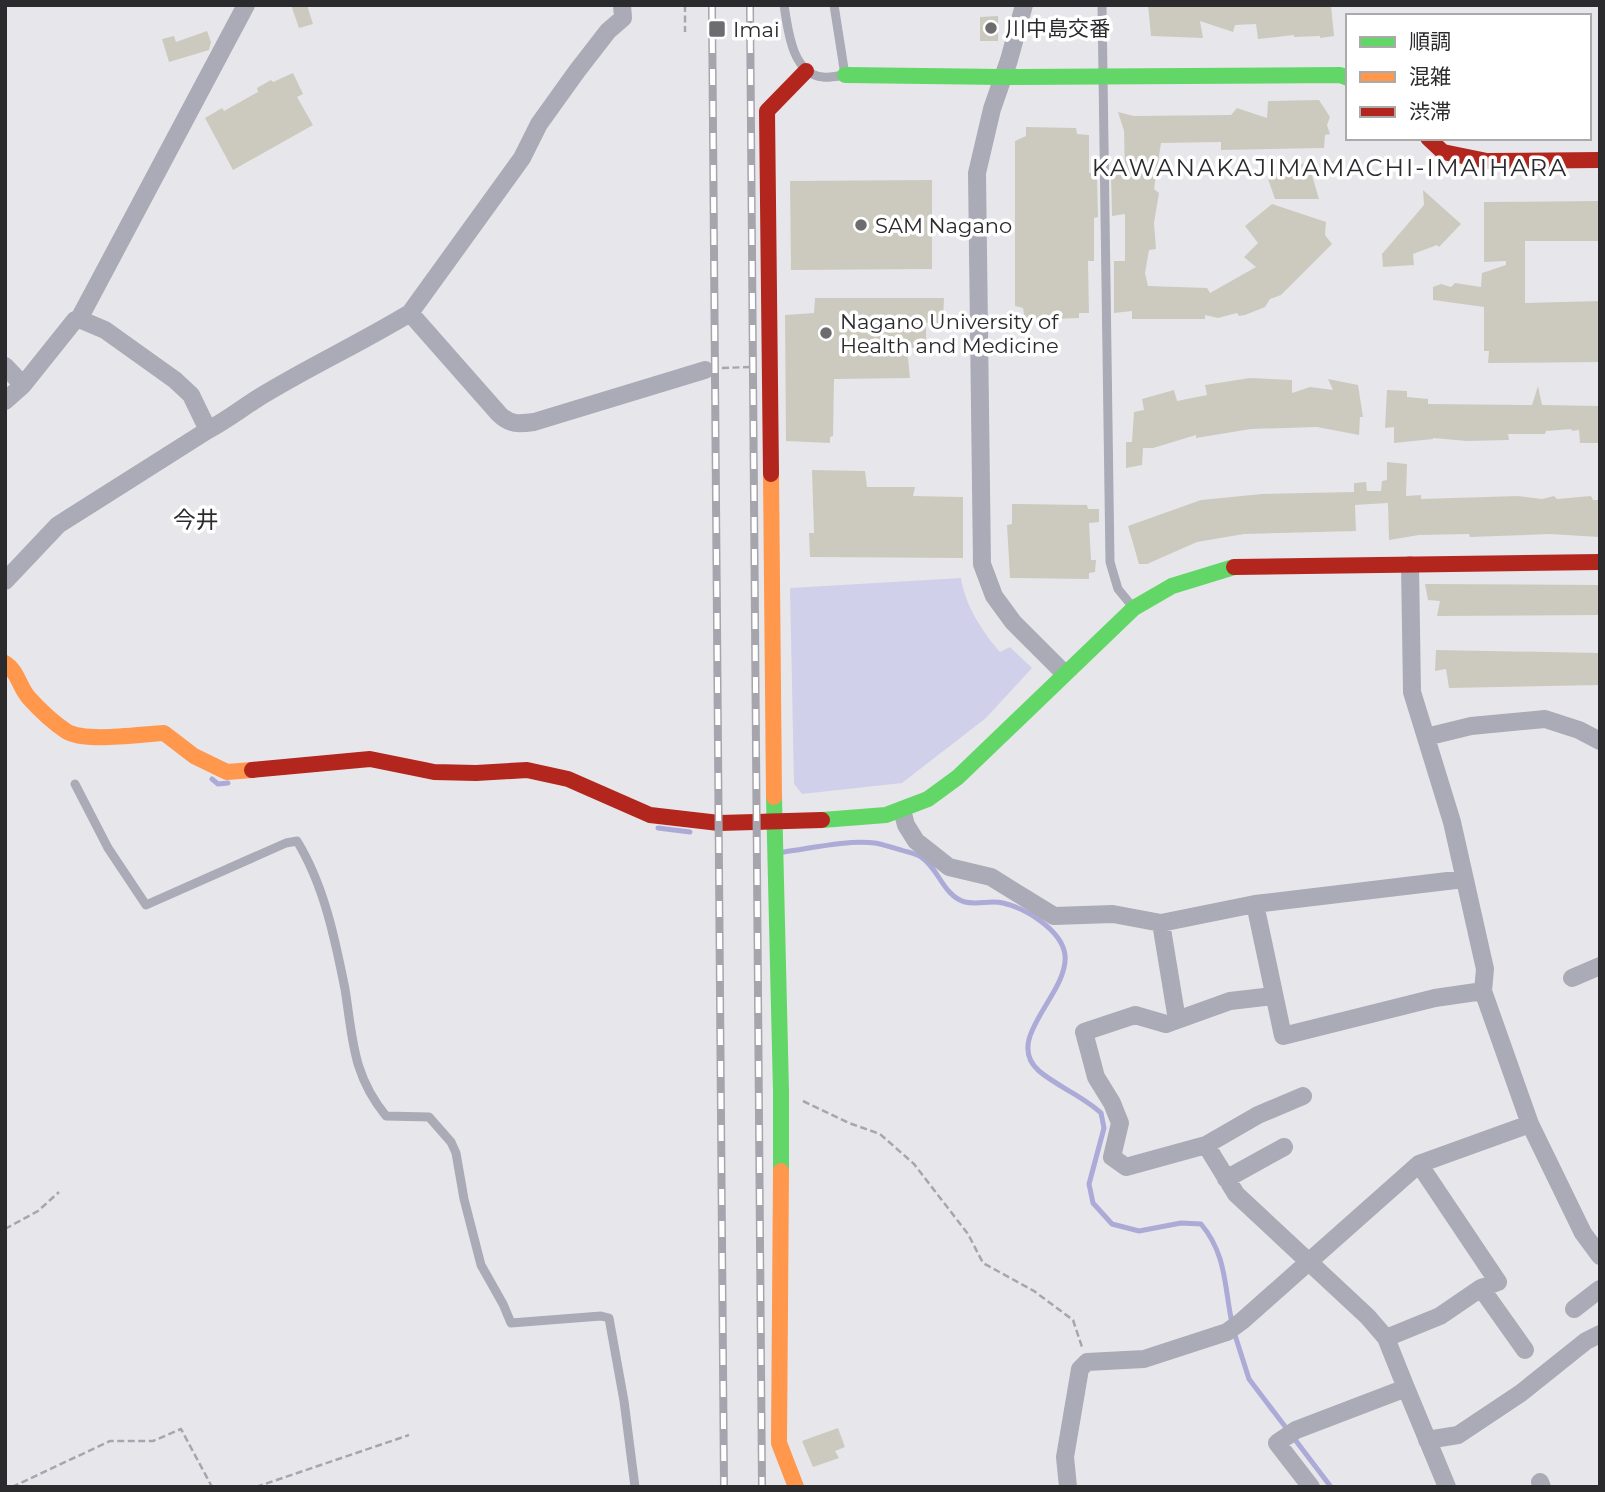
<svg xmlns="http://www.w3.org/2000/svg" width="1605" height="1492" viewBox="0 0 1605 1492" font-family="Montserrat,'Noto Sans JP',sans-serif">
	<rect width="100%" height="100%" fill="#e7e7eb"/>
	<path fill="#d0d0ea" d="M961 578C965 605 982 631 1000 652L1010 647 1032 668 986 718 902 783 802 794 794 784 790 588Z"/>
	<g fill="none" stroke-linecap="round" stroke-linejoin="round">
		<path stroke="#acaad7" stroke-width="5" d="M212 779 218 784 228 783
			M658 828 690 832
			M784 852C813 848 846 840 875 843 883 844 892 848 901 850 907 852 915 853 921 857 938 867 943 896 965 902 977 905 991 900 1003 903 1025 908 1062 930 1065 955 1069 994 1002 1039 1039 1071 1058 1087 1083 1096 1101 1113L1104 1128 1089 1184 1093 1203 1112 1224 1139 1231 1181 1223 1201 1224C1227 1255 1224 1286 1232 1323
			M1234 1332 1249 1379 1331 1487"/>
	</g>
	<path fill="#cccabe" d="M291 5H307L313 24 299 28Z
		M1148 5H1331L1334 36 1320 38V36L1294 37V35L1258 39 1256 24 1235 25 1233 32 1200 21 1203 38 1151 36Z
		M998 16V41H980V17Z
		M207 31 211 42 209 50 169 62 162 39 174 36 176 42Z
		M293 73 303 94 297 97 313 125 233 170 205 118 222 108 224 111 258 92 257 88 271 80 273 82Z
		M1319 100 1330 117 1327 125 1330 134 1325 135 1324 148 1221 150V142L1161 143 1154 189 1159 193 1154 223 1156 249 1149 250 1145 273 1148 286 1207 288 1210 293 1256 267 1244 257 1258 243 1245 226 1272 204 1326 222 1325 235 1332 244 1281 295 1270 299 1265 307 1245 315 1239 316 1237 313 1218 318 1205 315V319H1132V311L1114 313V261H1125V214L1112 216 1111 174 1113 171H1125L1124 131 1118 112 1134 116 1231 115 1237 108 1267 118 1268 101Z
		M1026 127 1076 128 1077 134 1089 135V173H1097L1098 217 1094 218V261H1088L1089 313H1079V318L1025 320 1023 308 1015 306V141L1026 136Z
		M1308 162 1319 199H1275L1267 176Z
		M932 180V269L791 270 790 181Z
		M1423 190 1461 224 1439 247 1437 245 1413 254 1414 265 1383 267 1382 254 1424 205Z
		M1600 201V241H1525V303L1600 301V362L1488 363 1489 351H1484V307L1433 300V287L1441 284 1451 287 1455 283 1481 287 1482 273 1506 265V261L1484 262V202Z
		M815 298H944L943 323H926V348H907L910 378 834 379 833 436 830 437V443L786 441 785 315 814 313Z
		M1250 378 1292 380V393L1310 387 1333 390 1328 379 1358 385 1363 417H1360L1359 435 1317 427 1251 429 1196 438V435L1153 448H1143L1142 465 1126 468V442H1132L1134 412 1144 410 1142 399 1174 390 1177 401 1207 395 1205 385Z
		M1538 386 1542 405 1600 406 1599 443H1580L1579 430 1571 431 1572 429 1546 431 1545 434H1508L1509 440 1467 441 1433 438V439L1394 443V427L1385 428 1387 390 1407 391V397L1428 399V404L1532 405Z
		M1387 462 1407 464 1406 496 1421 495V499L1518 496 1542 499 1554 496 1557 499 1591 496 1593 500H1600L1599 537 1550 534 1470 537 1469 534 1419 535 1389 540 1388 503 1355 505 1356 531 1244 534 1197 542 1147 564H1139L1128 526 1201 500 1262 494 1354 492V483L1366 482 1367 491H1381L1382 481 1387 480Z
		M812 470 865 471 867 487H915L913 496 963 497V558L810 557 809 533H814Z
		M1012 504 1087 505 1088 509H1099V522L1089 523 1091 560H1096L1095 572 1089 573V579L1010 578 1007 525 1012 524Z
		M1425 584 1600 585V615L1437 616 1440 601 1428 600Z
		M1436 650 1600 653V685L1449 688 1446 669 1435 671Z
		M838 1428 845 1447 835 1451 839 1458 813 1467 802 1441Z"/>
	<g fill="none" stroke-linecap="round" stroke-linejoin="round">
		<path stroke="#a6a6b0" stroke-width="2.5" stroke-dasharray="7 3.5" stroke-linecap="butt" d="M685 5V32
			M722 368 750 367
			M803 1101 849 1123 880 1134 914 1164 968 1234 983 1263 1034 1291 1073 1320 1082 1347
			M5 1229 38 1211 59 1192
			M12 1487 110 1441H153L181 1429 212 1487
			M256 1487 409 1435"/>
		<path stroke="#ababb7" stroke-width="9" d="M784 5C788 30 792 74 823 77 830 78 838 76 845 75L834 5
			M1102 5 1110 562 1118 589 1132 606
			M75 784 108 848 146 905 286 843 297 841C324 885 335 939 345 989 353 1039 352 1074 386 1116L429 1117 451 1142 456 1153 464 1199 481 1265 503 1304 511 1323 601 1316 609 1318 624 1401 635 1487"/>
		<path stroke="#ababb7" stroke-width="18" d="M1024 5 1009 60 992 109 977 173 982 564 994 596 1013 622 1064 673
			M410 313 522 158 539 124 577 71 608 31 623 18 622 5
			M79 319 105 330 175 380 191 395 208 430C229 419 247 404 268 392 315 364 364 341 410 313L499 414C510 425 519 424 534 422L705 370
			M5 366 23 385
			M5 401 23 385 75 320 79 319 246 5
			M1410 565 1412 692 1452 822 1485 969 1483 991 1530 1124 1583 1233 1600 1256
			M5 581 58 525 208 430
			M1426 737 1471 726 1545 719 1579 730 1600 741
			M902 810 906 825 916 841 949 867 991 877 1054 916 1113 914 1161 923 1255 904 1283 1036 1435 998 1483 991
			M1255 904 1464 879
			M1161 923 1177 1020
			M1572 978 1600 966
			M1273 996 1230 1001 1166 1024 1135 1015 1084 1032 1096 1077 1112 1103 1120 1123 1112 1157 1126 1167 1206 1145 1258 1115 1303 1096
			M1206 1145 1236 1194 1368 1317 1386 1338 1440 1316 1481 1288 1498 1282 1419 1164
			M1226 1179 1284 1147
			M1481 1288 1525 1350
			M1574 1309 1600 1289
			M1406 1388 1447 1487
			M1427 1440 1458 1435 1521 1393 1586 1341 1600 1334
			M1540 1482 1542 1487
			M1068 1487 1065 1457 1080 1369 1087 1362 1144 1359 1227 1332 1242 1321 1419 1164 1530 1124
			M1311 1487 1277 1443 1296 1430 1406 1388 1386 1338"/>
		<path stroke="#63d668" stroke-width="16" d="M845 75 1003 77 1340 75 1348 78
			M774 797 781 1091V1171
			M822 820 886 815 928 799 958 777 1134 608 1172 586 1234 567"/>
		<path stroke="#ff974d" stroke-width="16" d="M771 474 774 797
			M5 663C18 671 19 687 29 698 39 709 54 723 66 731 84 743 141 734 164 733L194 756 227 772 252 770
			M781 1171 779 1443 796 1487"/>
		<path stroke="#b3261e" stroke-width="16" d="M1428 138 1443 152 1487 161 1600 160
			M771 474 767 111 806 71
			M1234 567 1600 562
			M252 770 370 759 434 772 476 773 527 770 568 779 650 815 719 823 822 820"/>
		<g stroke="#a6a5ad" stroke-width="8">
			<path id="rail" d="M712 5 724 1487
				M750 5 762 1487"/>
		</g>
		<use href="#rail" stroke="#fff" stroke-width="5" stroke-dasharray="16" stroke-linecap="butt"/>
	</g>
	<g fill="#6d6d70" stroke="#fff" stroke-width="2.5">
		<circle cx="991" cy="28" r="7"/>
		<rect x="708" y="20" width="18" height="18" rx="3.5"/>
		<circle cx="861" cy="225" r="7"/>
		<circle cx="826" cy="333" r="7"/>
	</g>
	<g text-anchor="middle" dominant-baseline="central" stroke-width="7" stroke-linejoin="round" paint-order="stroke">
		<g font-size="21" fill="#2b2b2e" stroke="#fff" text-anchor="start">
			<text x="1005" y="28">川中島交番</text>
			<text x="733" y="29">Imai</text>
			<text x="875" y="225">SAM Nagano</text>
			<text x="840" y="321">Nagano University of<tspan x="840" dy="24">Health and Medicine</tspan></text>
		</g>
		<g font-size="23" fill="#2b2b2e" stroke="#fff">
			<text x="196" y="520">今井</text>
		</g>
		<g font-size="24" letter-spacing="2" fill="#2b2b2e" stroke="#fff">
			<text x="1330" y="167">KAWANAKAJIMAMACHI-IMAIHARA</text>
		</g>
	</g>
	<rect width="1605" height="1492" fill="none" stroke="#2b2b2e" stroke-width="14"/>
	<rect x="1346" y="14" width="245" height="126" fill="#ffffff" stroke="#aaaaab" stroke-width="2"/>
	<rect x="1360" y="37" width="35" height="10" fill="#63d668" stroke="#aaaaab" stroke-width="2"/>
	<text x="1409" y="49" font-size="21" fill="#2b2b2e">順調</text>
	<rect x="1360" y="72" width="35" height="10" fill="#ff974d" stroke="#aaaaab" stroke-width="2"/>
	<text x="1409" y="84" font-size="21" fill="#2b2b2e">混雑</text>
	<rect x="1360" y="107" width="35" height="10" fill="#b3261e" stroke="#aaaaab" stroke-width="2"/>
	<text x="1409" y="119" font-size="21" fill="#2b2b2e">渋滞</text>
</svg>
